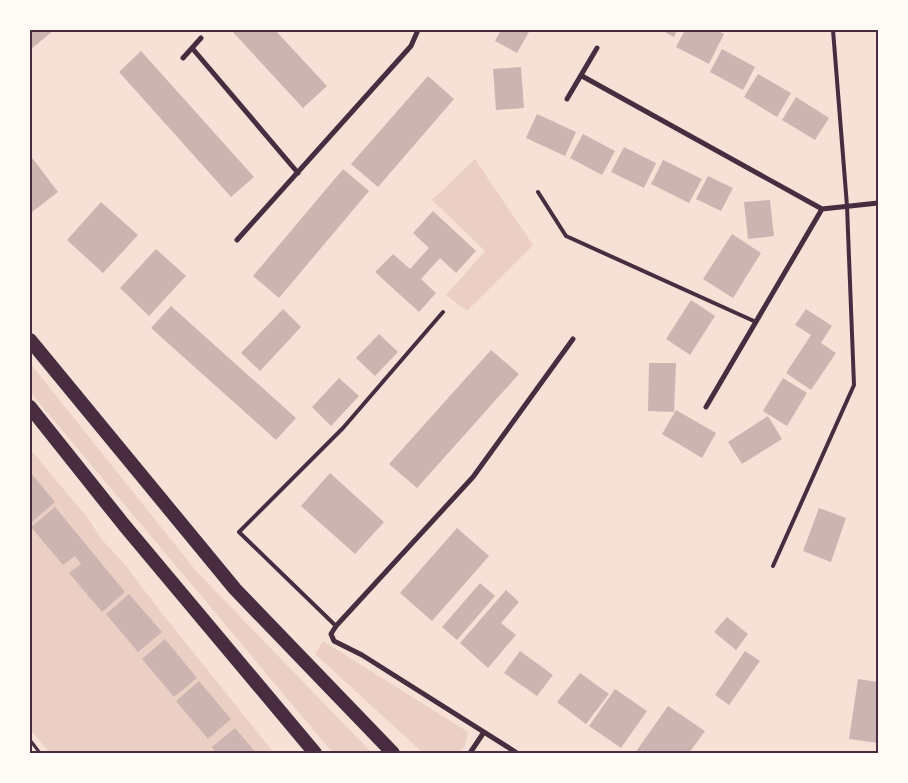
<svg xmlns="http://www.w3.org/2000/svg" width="908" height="783" viewBox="0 0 908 783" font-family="'PT Sans',sans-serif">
	<rect width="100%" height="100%" fill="#f7e1d7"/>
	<path fill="#ebcfc5" d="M475 159 533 245 467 311 446 295 485 251 432 200Z
		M30 363 197 572 372 753H333L30 392Z
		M30 449 86 516 104 542 123 562 157 607 274 753H50L30 729Z
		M323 641 468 732 465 746 458 753H423L315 654Z"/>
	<path fill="#ccb4b1" d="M30 30H54L30 50Z
		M231 30H275L327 86 303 108Z
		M501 30H530L517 53 495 41Z
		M661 30H677L674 37Z
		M685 30H716L724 34 709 64 676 47Z
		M722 49 755 67 743 90 710 72Z
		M141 51 254 177 231 197 119 72Z
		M521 67 524 108 496 110 493 69Z
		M758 74 791 93 777 117 744 97Z
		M428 76 454 99 378 187 351 164Z
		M796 97 829 118 815 140 782 120Z
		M537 114 576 132 565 156 526 138Z
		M583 134 615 151 602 175 570 158Z
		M624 147 656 163 644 188 611 172Z
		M30 155 58 192 32 212 30 210Z
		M663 160 702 179 689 203 651 184Z
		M343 169 369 191 279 298 253 276Z
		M708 176 733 188 721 211 696 199Z
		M770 200 774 236 748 239 744 202Z
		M101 202 138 235 103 273 67 240Z
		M433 211 476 251 456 273 440 258 421 279 436 293 419 312 375 272 393 254 410 269 429 248 413 233Z
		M732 234 761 253 733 298 703 279Z
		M156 249 186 276 149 316 120 288Z
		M691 300 715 316 690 355 666 339Z
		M171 306 296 418 276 440 151 328Z
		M283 309 301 327 260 371 241 353Z
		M806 309 832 326 821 343 836 353 811 390 786 373 811 335 795 325Z
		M379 334 398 352 375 376 356 358Z
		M491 350 519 374 417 488 389 464Z
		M649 363H676L674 412 648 411Z
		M339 378 359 396 331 426 312 407Z
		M783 378 807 393 787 426 763 411Z
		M676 410 716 433 702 458 662 434Z
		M768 416 782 439 742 464 728 442Z
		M30 472 55 502 32 522 30 520Z
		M330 473 384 522 355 554 301 506Z
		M55 507 125 592 102 612 69 573 81 564 75 556 63 565 31 527Z
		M819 508 846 518 831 562 803 551Z
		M457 528 489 556 432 621 400 593Z
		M480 583 495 596 457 640 442 627Z
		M506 590 519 602 501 623 516 635 488 668 460 643Z
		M129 594 162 632 138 652 106 614Z
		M727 617 748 634 736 650 714 632Z
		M165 639 197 678 174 697 142 659Z
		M520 651 553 675 537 696 504 673Z
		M745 651 760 661 729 705 715 695Z
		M580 673 609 694 586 724 557 702Z
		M858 679 878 682V743L849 739Z
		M199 681 231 719 208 739 176 701Z
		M615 689 647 711 621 748 589 726Z
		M668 706 705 731 689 753H635Z
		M235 728 252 748 256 753H216L212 747Z"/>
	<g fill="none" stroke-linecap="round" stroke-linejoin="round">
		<path stroke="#4a2c40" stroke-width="3" d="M30 740 40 753"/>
		<path stroke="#4a2c40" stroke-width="4" d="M538 192 566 236 756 322
			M773 566 854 385 847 206 833 30
			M336 626 239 532 343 428 443 312"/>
		<path stroke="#4a2c40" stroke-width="5" d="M192 48 298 173
			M183 58 201 38
			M582 76 822 209 878 203
			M567 99 597 48
			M237 240 411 46 418 30
			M706 407 822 209
			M470 753 484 732
			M517 753 362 655 334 641 331 634 336 626 473 477 573 339"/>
		<path stroke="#4a2c40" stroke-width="14" d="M30 340 235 589 393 753
			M30 407 124 525 315 753"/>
	</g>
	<rect width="908" height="783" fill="none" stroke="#fffaf5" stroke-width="62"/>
	<rect x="31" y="31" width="846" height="721" fill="none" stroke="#4a2c40" stroke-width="2"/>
</svg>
